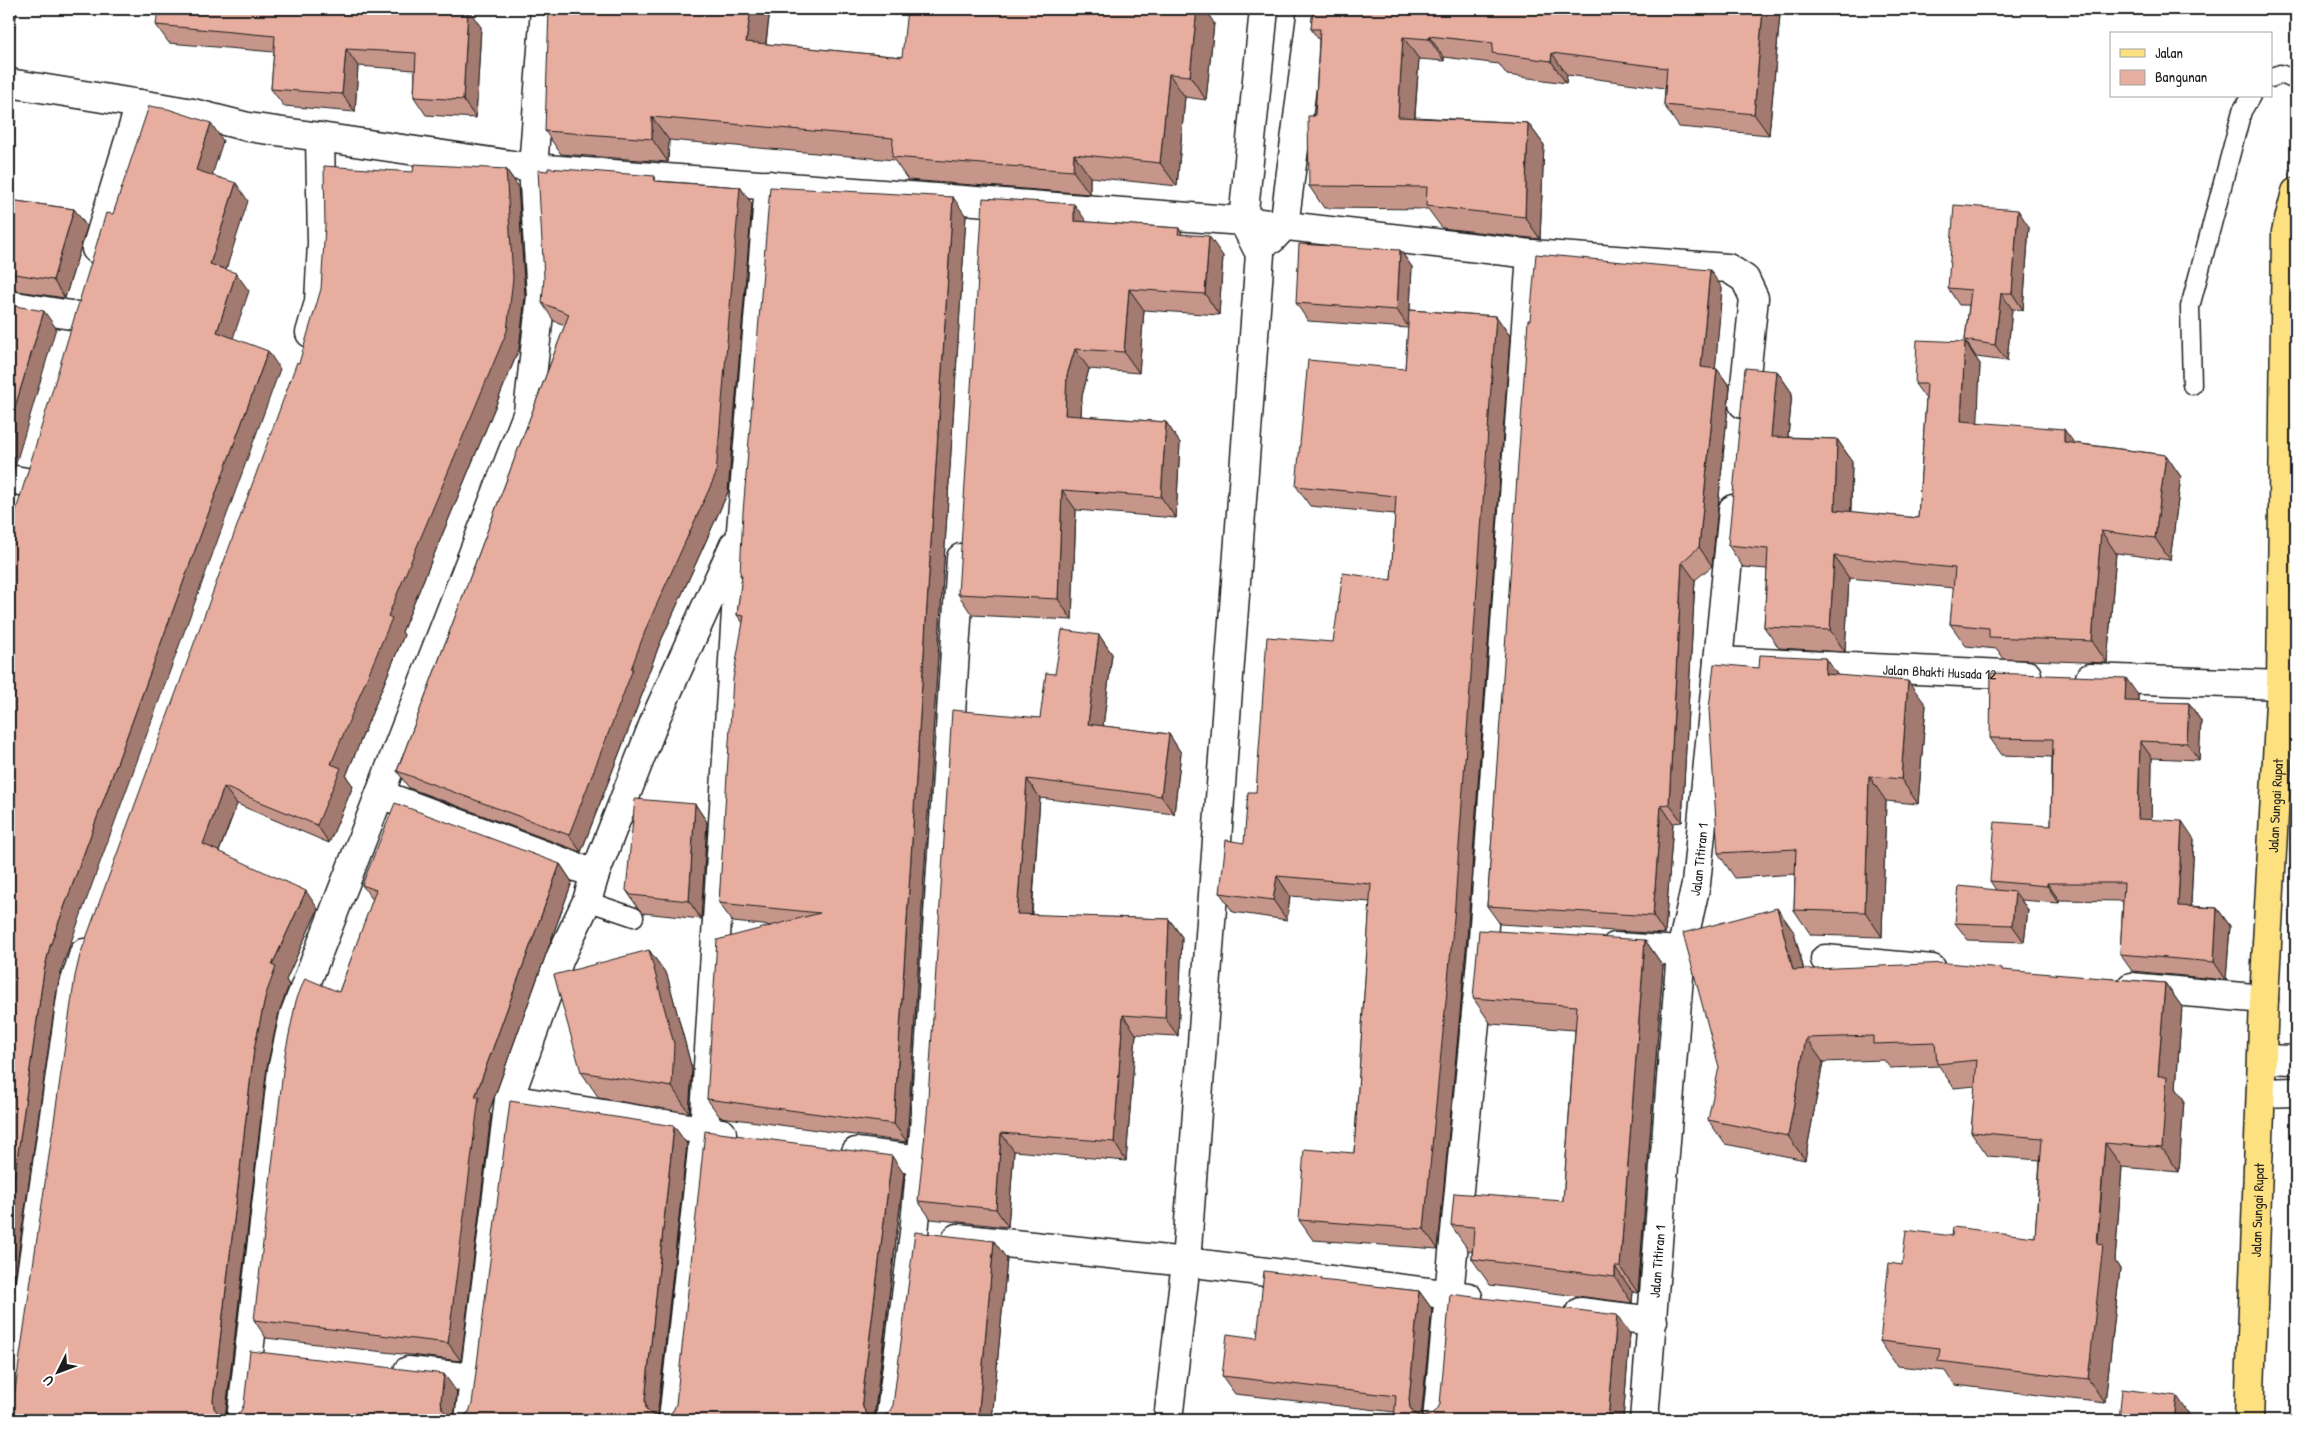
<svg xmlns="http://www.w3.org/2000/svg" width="2305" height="1429" viewBox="0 0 2305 1429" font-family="'Patrick Hand',sans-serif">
	<rect width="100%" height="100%" fill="#fff"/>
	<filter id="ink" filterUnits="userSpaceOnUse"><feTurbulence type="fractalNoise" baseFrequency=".02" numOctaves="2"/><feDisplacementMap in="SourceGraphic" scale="10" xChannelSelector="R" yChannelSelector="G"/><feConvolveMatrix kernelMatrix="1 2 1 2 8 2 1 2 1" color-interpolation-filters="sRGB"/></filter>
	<g filter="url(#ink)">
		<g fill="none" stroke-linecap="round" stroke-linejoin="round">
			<g stroke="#1c1c1c" stroke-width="21">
				<path id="lane" d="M2271 78 2280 74 2296 80
					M2192 385 2190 307 2242 111 2251 96
					M587 901 634 917"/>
			</g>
			<g stroke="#1c1c1c" stroke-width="31">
				<g id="street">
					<path d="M9 83 140 104 96 249"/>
					<path d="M140 104 193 113 248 127 320 137"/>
					<path d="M1272 239 1284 226 1312 9"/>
					<path d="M9 305 77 316"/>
					<path d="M310 333 319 302 322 243 320 137 533 168 1243 221 1531 254 1728 268 1745 279 1754 298 1743 404"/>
					<path d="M9 479 26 482"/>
					<path id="s1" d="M1718 661 2027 675"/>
					<path d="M2090 678 2281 685"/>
					<path d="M380 794 595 874"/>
					<path d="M1615 947 1681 951"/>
					<path d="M1825 959 1932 969"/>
					<path d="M2131 987 2264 999"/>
					<path d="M2263 1059 2296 1060"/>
					<path d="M2262 1093 2296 1092"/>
					<path d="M509 1099 722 1133"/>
					<path d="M856 1152 921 1160"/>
					<path d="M957 1238 1186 1262 1468 1297"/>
					<path d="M1580 1312 1653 1321"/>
					<path d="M408 1371 474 1378"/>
					<path d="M10 1420 72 991 84 953"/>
					<path d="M241 1420 282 1070 294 1015 528 412 541 296 533 168 545 9"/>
					<path d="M469 1420 509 1099 560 958 587 901 595 874 657 715 734 545"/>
					<path d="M673 1420 704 1131 741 530 769 185"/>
					<path d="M890 1420 914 1233 924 1131 961 558"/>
					<path d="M1168 1420 1186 1262 1260 254 1243 221 1264 9"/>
					<path d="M1437 1420 1483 939 1531 254"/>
					<path id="s2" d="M1644 1420 1681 951 1696 884 1733 509"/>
				</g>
			</g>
			<g stroke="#1c1c1c" stroke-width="31">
				<g id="primary">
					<path id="s3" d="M2249 1420 2264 999 2281 685 2286 232 2296 192"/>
				</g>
			</g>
			<use href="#lane" stroke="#fff" stroke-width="18"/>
			<use href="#street" stroke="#fff" stroke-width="28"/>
			<use href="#primary" stroke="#fde080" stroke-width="28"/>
		</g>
		<path fill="#c7968a" stroke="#1c1c1c" d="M770 9 766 44 902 57 1214 23 1206 100 1185 97 1177 186 1090 177V194L908 180 894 160 669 140 668 162 561 154 545 131Z
			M1313 9H1776L1780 15 1769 135 1679 127 1664 105 1665 88 1567 75 1566 83 1507 75 1499 64 1444 57V61L1419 59 1415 117 1528 123 1544 145 1540 239 1442 228 1428 209 1324 208 1309 186 1315 116 1319 40 1311 29Z
			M156 25 481 27 476 118 426 115 414 97 415 70 358 66 355 112 284 106 271 89 274 52 169 43Z
			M506 169 518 186 525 296 519 349 402 632 404 635 346 776 353 786 329 843 237 804 219 852 318 909 286 980 289 985 279 1012 267 1067 226 1417 457 1392 454 1417H462L469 1412 687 1144 658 1417 667 1416 673 1411 904 1174 875 1417 876 1418 884 1416 890 1411 1007 1259 992 1420H9V1412L13 1404 299 363 413 172Z
			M658 181 740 187 752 204 728 492 660 643 644 685 645 687 581 852 409 788 397 771 565 325 554 321 542 303Z
			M9 200 74 209 87 227 65 298 11 290H9Z
			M966 216 907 1142 720 1117 707 1099 772 926 733 922 719 903 743 623 737 615 742 578 740 575Z
			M1086 222 1179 228 1182 234 1223 256 1219 315 1144 310 1139 373 1089 369 1082 396 1081 416 1166 422 1180 443 1176 518 1076 510 1072 620 972 615 958 594Z
			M2029 227 2023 310 2012 309 2007 361 1976 357 1965 340 1969 305H1959L1948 288Z
			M1400 250 1412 267 1410 310 1496 316 1510 336 1467 938 1438 1249 1313 1240 1299 1220 1354 1153 1370 902 1290 896 1287 920 1233 912 1220 893 1244 843 1256 792 1333 642 1391 580 1395 514 1310 506 1296 486 1405 369 1408 328 1308 321 1296 303Z
			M1722 288 1715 368 1717 369 1730 387 1712 566 1695 580 1682 822 1673 823 1665 934 1500 924 1487 906 1530 320Z
			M1965 342 1980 364 1977 423 2074 443 2166 455 2181 477 2170 560 2116 553 2107 663 2004 659 1997 649 1966 646 1950 624 1954 588 1849 578 1845 652 1779 648 1764 627 1767 569 1743 567 1728 545 1777 371 1792 393 1788 437 1837 439 1852 461 1851 512 1918 518 1926 399 1915 384Z
			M1099 635 1112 654 1103 726 1169 734 1181 753 1174 814 1040 798 1032 915 1169 919 1182 937 1178 1036 1136 1034 1126 1161 1014 1151 1008 1227 931 1219 918 1201 1040 718 1055 674Z
			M1826 658 1837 675 1926 705 1918 804 1886 801 1882 937 1811 935 1794 910 1795 874 1735 878 1718 853 1759 668Z
			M2138 695V702L2189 703 2201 721 2199 760 2152 758 2151 819 2194 839 2191 906 2217 908 2230 926 2226 980 2132 971 2120 954 2123 901 2059 900V903L2021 900 2028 910 2024 942 1968 940 1955 923 1996 890 1990 881 2051 826 2052 757 2002 755 1990 738Z
			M695 804 707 822 701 919 643 913 638 908 626 890Z
			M560 864 572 882 489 1112 491 1115 461 1361 266 1338 254 1320 339 992 373 900 362 885Z
			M1794 932 1804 970 2003 971 2165 983 2182 1007 2176 1088 2184 1100 2179 1172 2122 1167 2115 1261 2120 1269 2105 1403 1955 1385 1946 1371 1897 1366 1880 1341 1902 1265 1952 1236 2035 1237 2040 1160 1988 1156 1971 1132 1975 1086 1954 1088 1939 1066 1890 1068 1884 1060 1823 1062 1805 1160 1725 1144 1708 1120Z
			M1645 940 1663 966 1638 1293 1633 1292 1632 1303 1490 1285 1472 1259V1251H1469L1451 1225 1563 1201 1575 1030 1491 1024 1473 998Z
			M649 950 667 975 692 1069 689 1113 599 1098 581 1072Z
			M1323 1281 1419 1291 1432 1309 1422 1417 1431 1415 1630 1334 1623 1420H1394L1395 1412 1235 1394 1222 1376 1257 1338Z"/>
		<path fill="#a27a70" stroke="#1c1c1c" d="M9 9H17L9 68Z
			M468 9 481 27 476 118 463 100Z
			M751 9H770L763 65 746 42Z
			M1197 9H1205L1214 23 1206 100 1190 76Z
			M1763 9H1776L1780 15 1769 135 1754 114Z
			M1429 36 1444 57V61L1429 39Z
			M1403 37 1419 59 1413 139 1398 117Z
			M346 49 358 66 355 112 342 94Z
			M1552 53 1567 75 1566 83 1551 61Z
			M1169 74 1185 97 1177 186 1160 163Z
			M9 104 16 115 9 186Z
			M652 117 669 140 668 162 652 139Z
			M211 123 223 141 208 188 196 170Z
			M1528 123 1544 145 1540 239 1525 217Z
			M1074 154 1090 177V194L1073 171Z
			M506 169 518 186 525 296 519 349 402 632 404 635 346 776 353 786 329 843 317 825 331 764 388 616Z
			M236 183 248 201 222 282 210 264Z
			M740 187 752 204 728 492 660 643 644 685 645 687 581 852 569 835Z
			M953 197 966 216 907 1142 894 1124Z
			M1074 204 1089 225 1074 221Z
			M74 209 87 227 65 298 53 280Z
			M2018 210 2029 227 2023 310 2012 293Z
			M1209 236 1223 256 1219 315 1205 294Z
			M1400 250 1412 267 1409 328 1397 310Z
			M1710 270 1722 288 1714 385 1701 367Z
			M236 273 249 291 229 350 217 332Z
			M1129 289 1144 310 1139 373 1124 352Z
			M2001 293 2012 309 2007 361 1995 345Z
			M44 311 56 328 9 487V427Z
			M1496 316 1510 336 1467 938 1438 1249 1424 1229Z
			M1965 342 1980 364 1977 443 1961 421Z
			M1075 349 1089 369 1082 396 1080 436 1065 415 1067 375Z
			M268 351 280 369 63 964 57 989 9 1319V1215L44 971 50 946Z
			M1717 369 1730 387 1712 566 1699 547Z
			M1777 371 1792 393 1786 458 1771 437Z
			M1166 422 1180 443 1176 518 1161 497Z
			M2064 429 2080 451 2064 442Z
			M1837 439 1852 461 1850 532 1835 510Z
			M2166 455 2181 477 2170 560 2155 538Z
			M1062 490 1076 510 1072 620 1058 599Z
			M2101 531 2116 553 2107 663 2092 641Z
			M1834 556 1849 578 1845 652 1830 630Z
			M1682 562 1695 580 1682 822 1669 804Z
			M1099 635 1112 654 1101 743 1088 724Z
			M1826 658 1843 683 1825 674Z
			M2126 678 2138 695 2137 719 2125 701Z
			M1908 681 1926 705 1918 804 1901 779Z
			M2189 703 2201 721 2199 760 2187 743Z
			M1169 734 1181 753 1174 814 1161 796Z
			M2140 741 2152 758 2151 836 2138 819Z
			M1869 776 1886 801 1882 937 1865 912Z
			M1027 779 1040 798 1030 933 1017 914Z
			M224 787 237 804 215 862 203 844Z
			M695 804 707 822 701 919 689 901Z
			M1661 805 1673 823 1665 934 1653 916Z
			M2182 821 2194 839 2190 923 2178 906Z
			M560 864 572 882 489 1112 491 1115 461 1361 448 1343 475 1097Z
			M1277 876 1290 896 1287 920 1273 900Z
			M2047 883 2059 900V903L2047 886Z
			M306 891 318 909 286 980 289 985 279 1012 267 1067 225 1418 223 1420 214 1408 213 1400 254 1049 272 965Z
			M2015 892 2028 910 2024 942 2012 925Z
			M1777 908 1794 932 1810 995 1793 970Z
			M2217 908 2230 926 2226 980 2214 962Z
			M1169 919 1182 937 1178 1036 1165 1018Z
			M1645 940 1663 966 1638 1293 1620 1267Z
			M649 950 667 975 692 1069 689 1113 672 1087Z
			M2165 983 2182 1007 2176 1088 2184 1100 2179 1172 2162 1148 2158 1076Z
			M1123 1015 1136 1034 1126 1161 1114 1142Z
			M1806 1038 1823 1062 1805 1160 1788 1136Z
			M674 1126 687 1144 657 1418 654 1420 646 1409 645 1400Z
			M1001 1133 1014 1151 1008 1227 996 1209Z
			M2105 1143 2122 1167 2115 1261 2120 1269 2105 1403 2088 1379Z
			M892 1156 904 1174 874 1418 872 1420 863 1408 862 1400Z
			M994 1241 1007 1259 992 1420H978Z
			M1615 1267 1633 1292 1632 1303 1615 1277Z
			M1419 1291 1432 1309 1421 1419 1418 1420 1410 1408 1409 1400Z
			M1617 1315 1630 1334 1623 1420H1608Z
			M444 1374 457 1392 454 1418 450 1420 442 1409 441 1400Z
			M2177 1396 2189 1414 2188 1420H2174Z"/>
		<path fill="#e7aea0" stroke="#1c1c1c" d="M158 9H468L463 100 414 97 416 53 346 49 342 94 271 89 275 36 156 25Z
			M549 9H751L746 42 902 57 907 9H1197L1190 76 1169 74 1160 163 1074 154 1073 171 892 157 893 138 652 117V139L545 131Z
			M1313 9H1763L1754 114 1664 105 1667 68 1552 53 1551 61 1492 53 1493 43 1429 36V39L1403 37 1398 117 1528 123 1525 217 1426 206 1427 187 1309 186 1308 116H1315L1320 29H1311Z
			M149 106 168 109 211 123 196 170 236 183 210 264 236 273 217 332 268 351 50 946 44 971 9 1215V531L11 527 106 213 113 214Z
			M414 164 506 169 513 278 507 331 388 616 392 618 331 764 341 768 317 825 224 787 203 844 306 891 272 965 276 967 266 994 254 1049 213 1400 214 1408 219 1414 226 1418 234 1417 241 1411 244 1404 250 1351 444 1374 441 1400 442 1409 448 1415 454 1418 462 1417 469 1412 472 1404 510 1101 674 1126 645 1400 646 1409 651 1414 658 1418 667 1416 673 1411 676 1404 705 1131 892 1156 862 1400 863 1408 868 1415 876 1418 884 1416 890 1411 893 1405 915 1232 994 1241 978 1420H9V1413L13 1404 75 976 80 955 297 362 299 363 321 289 325 226 324 166 413 172Z
			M548 168 655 176 654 181 740 187 716 474 647 626 631 669H633L569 835 397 771 569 314 542 303 544 278 538 170 548 171Z
			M770 187 953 197 894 1124 707 1099 717 940 820 913 719 903 733 679 744 616 737 615 742 575H740L743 512Z
			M983 198 1074 204V221L1179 228 1178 234 1209 236 1205 294 1129 289 1124 352 1075 349 1067 375 1065 415 1166 422 1161 497 1062 490 1058 599 958 594Z
			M9 200 74 209 53 280 9 273Z
			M1954 205 2018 210 2012 293H2001L1995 345 1965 340 1971 290 1948 288Z
			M1299 244 1400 250 1397 310 1296 303Z
			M1536 254 1710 270 1701 367 1717 369 1699 547 1682 562 1669 804 1661 805 1653 916 1487 906 1528 320H1530Z
			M9 305 44 311 9 427Z
			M1409 310 1496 316 1454 918 1424 1229 1299 1220 1304 1149 1354 1153 1371 884 1277 876 1273 900 1220 893 1226 840 1244 843 1248 792H1256L1267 637 1333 642 1343 573 1391 580 1396 496 1296 486 1308 360 1405 369Z
			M1917 340 1965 342 1961 421 2064 429V442L2166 455 2155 538 2101 531 2092 641 1989 637V628L1950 624 1955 568 1834 556 1830 630 1764 627 1768 549 1728 545 1745 368 1777 371 1771 437 1837 439 1835 510 1918 518 1927 384H1915Z
			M1062 630 1099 635 1088 724 1169 734 1161 796 1027 779 1017 914 1169 919 1165 1018 1123 1015 1114 1142 1001 1133 996 1209 918 1201 927 1114 952 710 1040 718 1046 673 1055 674Z
			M1760 655 1826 658 1825 674 1908 681 1901 779 1869 776 1865 912 1794 910 1796 849 1718 853 1709 709 1714 664 1759 668Z
			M1991 673 2126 678 2125 701 2189 703 2187 743 2140 741 2138 819 2182 821 2178 906 2217 908 2214 962 2120 954 2124 883H2047V886L1990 881 1995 822 2051 826 2053 739 1990 738Z
			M635 799 695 804 689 901 631 895 626 890Z
			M395 803 560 864 475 1097H479L448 1343 254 1320 285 1054 296 1001 305 978 339 992 376 890 362 885Z
			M1959 886 2015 892 2012 925 1955 923Z
			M1777 908 1793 970 1947 963 2002 968V970L2165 983 2158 1076H2167L2162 1148 2105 1143 2097 1244 2103 1245 2088 1379 1938 1361 1940 1348 1880 1341 1889 1263 1902 1265 1906 1230 1952 1236 1953 1227 2035 1237 2042 1138 1971 1132 1977 1060 1937 1064 1935 1042 1873 1044V1036L1806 1038 1788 1136 1708 1120 1719 1067 1683 933Z
			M1479 930 1645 940 1620 1267H1615V1277L1472 1259 1474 1227 1451 1225 1454 1193 1563 1201 1577 1006 1473 998Z
			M649 950 674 1044 672 1087 581 1072 554 975Z
			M1264 1271 1322 1278 1321 1280 1419 1291 1409 1400 1410 1408 1415 1414 1422 1417 1431 1415 1437 1410 1440 1404 1450 1294 1617 1315 1608 1420H1394L1396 1396 1222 1376 1227 1334 1257 1338Z
			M2122 1389 2177 1396 2174 1420H2119Z"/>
	</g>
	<g text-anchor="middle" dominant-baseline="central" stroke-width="4" stroke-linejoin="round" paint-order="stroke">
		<g font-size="14" fill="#1c1c1c" stroke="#fff">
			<text stroke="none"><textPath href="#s1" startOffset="222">Jalan Bhakti Husada 12</textPath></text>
			<text stroke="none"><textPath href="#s3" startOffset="615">Jalan Sungai Rupat</textPath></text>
			<text stroke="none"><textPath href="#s2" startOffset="564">Jalan Titiran 1</textPath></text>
			<text stroke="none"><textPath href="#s3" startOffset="210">Jalan Sungai Rupat</textPath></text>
			<text stroke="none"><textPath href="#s2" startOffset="159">Jalan Titiran 1</textPath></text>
		</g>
	</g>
	<rect width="2305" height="1429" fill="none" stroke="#fff" stroke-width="30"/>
	<rect x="15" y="15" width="2275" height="1399" fill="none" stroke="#1c1c1c" stroke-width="2" filter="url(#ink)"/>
	<rect x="2110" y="32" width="162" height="65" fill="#ffffff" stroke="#a4a4a4"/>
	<rect x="2120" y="49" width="25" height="8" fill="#fde080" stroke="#a4a4a4"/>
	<text x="2155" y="58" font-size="15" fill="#1c1c1c">Jalan</text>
	<rect x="2120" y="70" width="25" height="15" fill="#e7aea0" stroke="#a4a4a4"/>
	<text x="2155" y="82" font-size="15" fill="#1c1c1c">Bangunan</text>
	<g transform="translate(58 1372) rotate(228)" stroke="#ffffff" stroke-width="4" paint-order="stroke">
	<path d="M0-4L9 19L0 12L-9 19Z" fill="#1c1c1c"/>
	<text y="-8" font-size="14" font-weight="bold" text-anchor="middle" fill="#1c1c1c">U</text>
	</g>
</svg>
